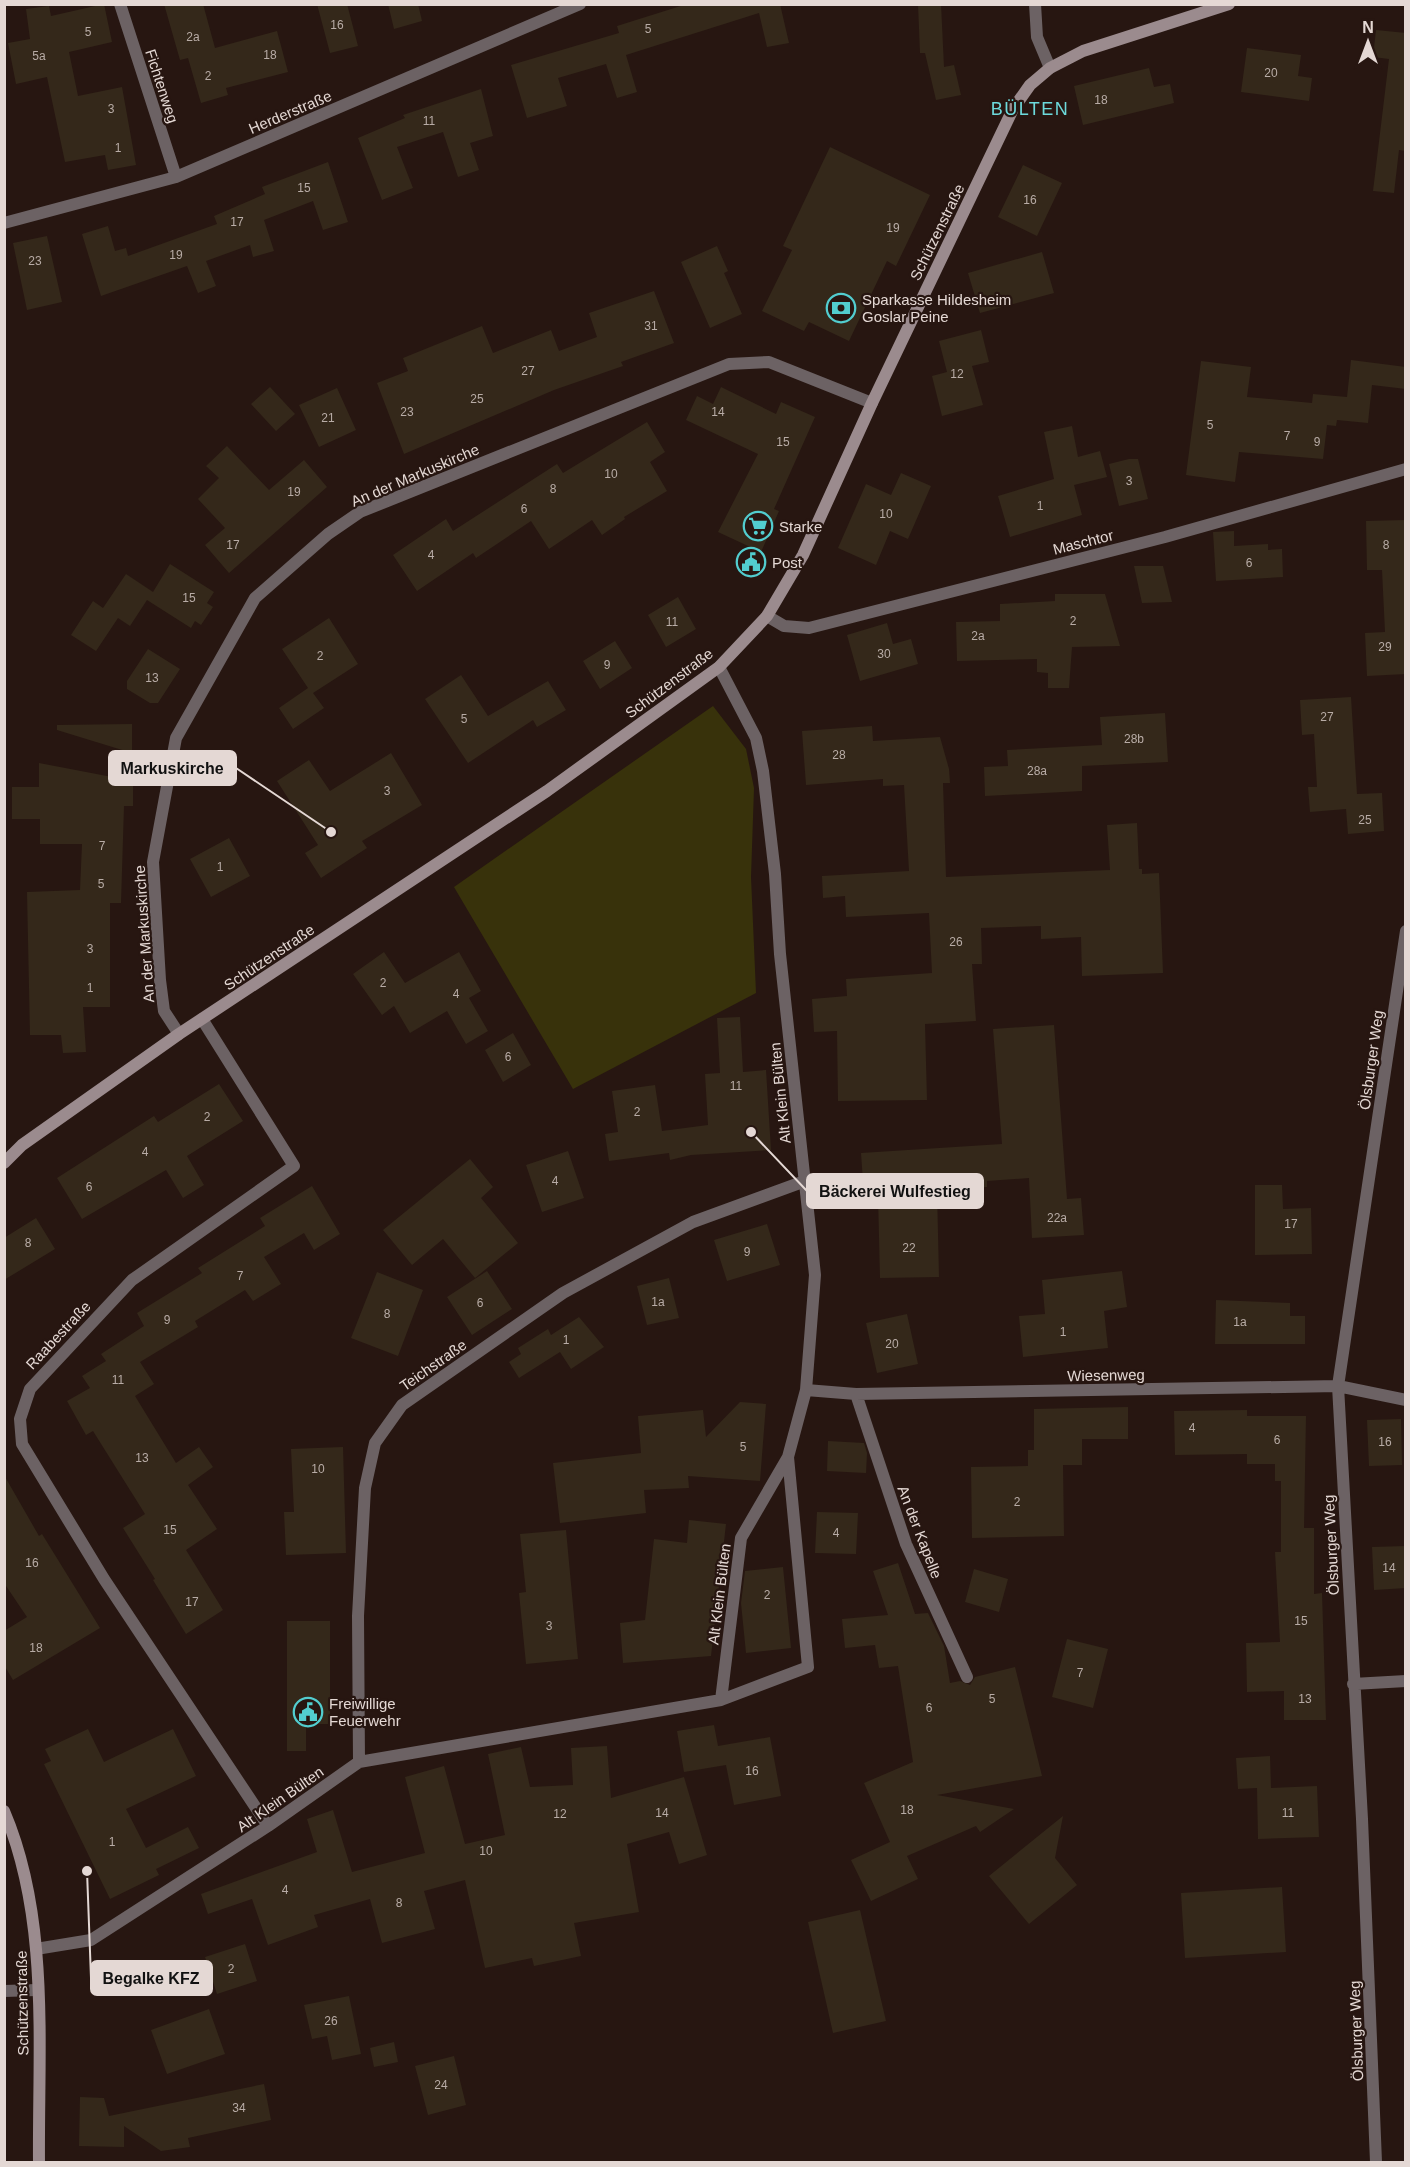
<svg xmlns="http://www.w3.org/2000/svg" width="1410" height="2167" viewBox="0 0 1410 2167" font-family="Helvetica,sans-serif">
	<rect width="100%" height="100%" fill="#271611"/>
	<path fill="#38320b" d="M713 706 746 749 754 788 751 877 756 993 573 1089 454 887Z"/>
	<path fill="#34281a" d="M104 4 112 42 69 52 78 96 122 87 136 165 108 170 105 155 65 162 47 77 16 84 8 43 30 39 26 9 49 6 51 16Z
		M164 4H203L215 48 277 31 288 72 226 88 228 95 201 103 188 58 180 60Z
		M317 4H347L358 46 330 53Z
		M388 4H418L422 21 394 29Z
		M687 4H780L789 43 767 47 759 13 626 55 637 92 617 98 606 64 558 78 567 106 527 118 511 65 619 33 617 26Z
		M918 4H941L944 67 954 65 961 95 936 100 925 53H920Z
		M1376 30 1406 33V151L1399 150 1394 193 1373 191 1389 59 1373 57Z
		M1247 48 1301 55 1298 76 1312 78 1309 101 1241 92Z
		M1149 68 1154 87 1170 84 1174 103 1083 125 1074 86Z
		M481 89 493 136 470 143 479 170 458 177 443 132 397 147 413 188 382 200 358 138 405 118 403 115Z
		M830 147 930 195 896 266 887 261 849 341 809 322 804 331 762 311 792 250 783 246Z
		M328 162 348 222 323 230 313 201 264 220 274 251 253 257 250 245 206 261 216 286 198 293 187 266 101 296 82 234 108 226 115 251 126 248 128 256 217 224 214 216 265 194 262 187Z
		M1023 165 1062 183 1037 236 998 217Z
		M47 236 62 302 27 310 13 243Z
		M717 246 728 271 724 273 742 314 710 328 681 262Z
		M1042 252 1054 293 980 313 968 273Z
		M654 291 674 343 621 362 623 366 554 390 404 454 377 383 408 371 403 358 482 326 493 353 551 330 559 351 597 337 589 313Z
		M981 330 989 362 972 366 983 405 942 416 932 376 947 372 939 341Z
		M1351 360 1406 367V389L1372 385 1368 423 1337 420 1336 426 1327 425 1323 459 1239 452 1235 482 1186 475 1201 361 1251 367 1247 397 1312 403 1313 394 1347 397Z
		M270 387 295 414 276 431 251 404Z
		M721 387 776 414 781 402 815 417 774 509 779 511 761 552 718 532 758 454 686 420 697 396 713 404Z
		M337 388 356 430 319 447 299 405Z
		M647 422 665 452 650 462 667 491 624 517 625 519 602 535 592 520 549 549 531 521 476 558 473 553 417 591 393 555 446 519 453 531 557 464 563 473Z
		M1072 426 1078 457 1100 451 1107 477 1074 485 1082 515 1010 537 998 496 1054 479 1044 432Z
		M227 446 269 490 304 460 327 487 229 573 205 545 225 528 198 499 219 478 206 466Z
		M1129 459H1138L1148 499 1119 506 1109 464Z
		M901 473 931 486 908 539 890 531 876 565 838 548 866 484 891 495Z
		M1406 520V674L1367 676 1365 633 1385 632 1382 570H1367L1366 521Z
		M1234 531V546L1268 544V550L1282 549 1283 577 1216 581 1213 532Z
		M170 564 214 592 207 603 213 607 201 625 195 621 191 628 147 600 130 626 118 618 96 651 71 635 93 601 103 608 126 574 153 592Z
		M1134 566H1163L1172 602 1142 603Z
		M1055 594H1105L1120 646 1072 647 1069 688H1048V673L1037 672V659L957 661 956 622 1000 621V604L1055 601Z
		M678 597 696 629 666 647 648 615Z
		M329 618 358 664 313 693 324 708 293 729 279 708 308 688 282 649Z
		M887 623 893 644 911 639 918 664 860 681 847 635Z
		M615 641 632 668 600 689 583 661Z
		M148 649 180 669 158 703H150L127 689V681Z
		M461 675 488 716 548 681 566 710 537 727 533 720 468 763 425 699Z
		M1351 697 1357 794 1382 793 1384 831 1348 834 1346 809 1310 812 1308 787H1317L1314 734 1302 735 1300 700Z
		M1165 713 1168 762 1082 766V791L985 796 984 767 1008 766 1007 750 1102 745 1100 717Z
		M132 724V753L57 730V725Z
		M872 726 873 741 940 737 949 769 950 783H943L946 877 1110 870 1107 825 1137 823 1139 869H1142V874L1159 873 1163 973 1082 976 1081 937 1041 939V926L981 928 982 964H972L976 1021 925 1024 927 1100 838 1101 837 1031 814 1032 812 999 847 996 846 979 932 973 929 913 846 917 845 896 823 898 822 876 909 871 904 785 883 786V779L806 785 802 731Z
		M391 753 422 805 362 841 367 848 321 878 305 853 318 845 277 781 309 760 330 791Z
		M39 763 133 781V806H124L121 903H110V1007H83L86 1052 63 1053 61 1035H30L27 892 80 890 82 844H40V819H12V787H39Z
		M229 838 250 876 211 897 190 859Z
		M384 952 405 983 459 952 481 991 469 998 488 1031 466 1044 447 1011 410 1033 394 1006 382 1015 353 974Z
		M740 1017 743 1072 766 1070 771 1150 691 1155 670 1160 669 1153 609 1161 605 1134 618 1132 612 1091 655 1085 662 1131 708 1125 705 1074 720 1073 717 1018Z
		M1054 1025 1067 1199 1081 1198 1084 1235 1032 1238 1029 1178 987 1181V1187L937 1190 939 1277 880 1278 878 1195 864 1196 861 1153 1002 1144 993 1029Z
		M513 1033 531 1065 503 1082 485 1050Z
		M219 1084 243 1121 187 1156 204 1185 183 1198 166 1170 82 1219 57 1178 154 1116 158 1122Z
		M568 1151 584 1198 542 1212 526 1165Z
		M470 1159 493 1187 481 1198 518 1243 475 1278 443 1239 412 1265 383 1230Z
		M1255 1185H1282L1283 1209 1311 1208 1312 1254 1255 1255Z
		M312 1186 340 1234 314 1250 304 1233 264 1257 281 1284 253 1301 245 1290 195 1321 198 1327 140 1362 154 1384 135 1396 176 1463 199 1447 213 1467 188 1485 217 1529 186 1550 223 1610 186 1634 153 1580 155 1579 123 1528 145 1514 93 1431 86 1435 67 1401 90 1388 82 1376 106 1361 101 1354 144 1326 137 1313 202 1273 198 1268 265 1226 260 1218Z
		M36 1218 55 1249 4 1280V1238Z
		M767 1224 780 1265 727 1281 714 1240Z
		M487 1271 512 1309 472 1335 447 1297Z
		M1122 1271 1127 1307 1104 1311 1108 1348 1023 1357 1019 1316 1045 1314 1042 1280Z
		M377 1272 423 1290 398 1356 351 1338Z
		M669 1278 679 1318 647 1325 637 1286Z
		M1216 1300 1290 1303V1316H1305V1344H1215Z
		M907 1314 918 1364 877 1373 866 1323Z
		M579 1317 604 1347 571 1369 560 1352 519 1378 509 1362 521 1354 518 1348 548 1329 551 1335Z
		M740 1402 766 1404 760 1481 688 1476 689 1488 644 1490 646 1513 560 1523 553 1463 641 1453 638 1416 703 1410 706 1437Z
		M1128 1407V1439H1082V1465H1063L1064 1536 972 1538 971 1467 1028 1466V1450H1034V1409Z
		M1247 1410V1416H1306L1304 1528H1314V1594L1322 1593 1326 1720H1284V1691L1247 1692 1246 1643 1280 1642 1275 1552H1281V1481H1275V1464H1247V1454L1175 1455 1174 1411Z
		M1401 1419 1402 1465 1369 1466 1367 1420Z
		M828 1441 864 1443 867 1453 866 1473 827 1471Z
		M343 1447 346 1553 286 1555 284 1512H294L291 1449Z
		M4 1475 39 1536 42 1534 100 1628 13 1680 4 1665V1631L27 1617 4 1583Z
		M817 1512 858 1513 856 1554 815 1553Z
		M689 1520 726 1524 711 1656 623 1663 620 1623 645 1620 654 1539 687 1543Z
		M566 1530 578 1659 526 1664 519 1593 526 1592 520 1534Z
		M1406 1546V1588L1374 1590 1372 1547Z
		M898 1563 915 1614 928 1613 944 1646 950 1683 960 1681 970 1685 975 1677 1015 1667 1042 1776 937 1795 1014 1809 980 1832 976 1826 907 1856 918 1879 871 1901 851 1860 890 1842 864 1783 913 1762 898 1666 879 1668 875 1645 845 1648 842 1619 888 1615 873 1571Z
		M783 1567 791 1648 746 1653 741 1603 745 1571Z
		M974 1569 1008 1579 999 1612 965 1602Z
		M287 1621H330V1724H306V1751H287Z
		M1067 1639 1108 1649 1093 1708 1052 1697Z
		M714 1725 718 1746 770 1737 781 1796 734 1805 726 1765 684 1772 677 1731Z
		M88 1729 104 1762 173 1729 196 1776 126 1809 146 1848 188 1827 199 1848 156 1869 159 1875 110 1899 44 1764 51 1761 45 1749Z
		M607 1746 611 1798 684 1777 707 1855 679 1864 669 1832 627 1844 639 1912 574 1923 581 1956 534 1966 532 1958 485 1968 465 1880 424 1891 435 1929 382 1943 370 1899 314 1915 318 1927 268 1945 252 1899 208 1914 201 1894 317 1852 307 1819 333 1810 352 1872 425 1853 405 1777 444 1766 465 1844 505 1835 488 1754 521 1747 530 1787 573 1785 571 1748Z
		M1270 1756 1271 1788 1317 1786 1319 1837 1258 1839 1257 1788 1238 1789 1236 1758Z
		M1063 1816 1055 1858 1077 1885 1029 1924 989 1876Z
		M1282 1887 1286 1952 1185 1958 1181 1893Z
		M860 1910 886 2021 833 2033 808 1922Z
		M245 1944 257 1981 217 1994 205 1957Z
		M349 1996 361 2054 332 2060 327 2036 312 2039 304 2005Z
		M209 2009 225 2054 167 2074 151 2030Z
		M394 2042 398 2062 374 2067 370 2048Z
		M454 2056 466 2105 428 2115 415 2066Z
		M264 2084 271 2120 188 2138 190 2147 161 2151 124 2126V2147L79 2146 80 2097 104 2098 109 2116Z"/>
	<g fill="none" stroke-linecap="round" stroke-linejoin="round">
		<path stroke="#6c6264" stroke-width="12" d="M120 4 176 177
			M1035 4 1037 37 1050 68
			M4 223 176 177 580 4
			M767 616 784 626 809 628 1165 537 1406 469
			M202 1019 294 1166 132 1280 30 1389 20 1419 22 1444 104 1579 268 1826
			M179 1034 164 1011 160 980 153 862 176 738 255 598 328 534 360 512 729 364 769 362 872 403
			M806 1390 856 1394 1338 1386 1406 1400
			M856 1394 906 1544 967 1677
			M1353 1684 1406 1681
			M721 1700 808 1667 788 1457
			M359 1762 358 1616 365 1488 375 1443 402 1405 563 1293 693 1222 805 1181
			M36 1949 91 1940 268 1826 359 1762 721 1700 741 1538 788 1457 806 1390 815 1275 780 954 775 874 763 771 756 738 719 667
			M4 1991 37 1990
			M1376 2162 1362 1819 1338 1386 1406 931"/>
		<path stroke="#9b8b8e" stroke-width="12" d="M4 1163 22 1145 179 1034 547 791 719 667 767 616 803 555 872 403 1013 109 1030 85 1050 68 1083 51 1229 4
			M4 1811C50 1918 38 2048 39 2162"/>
	</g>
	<defs>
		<g id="bank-ring" transform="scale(1.5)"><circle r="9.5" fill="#271611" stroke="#52cdcf" stroke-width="1.5"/><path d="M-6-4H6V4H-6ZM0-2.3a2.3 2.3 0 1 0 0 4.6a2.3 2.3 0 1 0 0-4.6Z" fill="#52cdcf"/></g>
		<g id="supermarket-ring" transform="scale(1.5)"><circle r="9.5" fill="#271611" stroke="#52cdcf" stroke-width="1.5"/><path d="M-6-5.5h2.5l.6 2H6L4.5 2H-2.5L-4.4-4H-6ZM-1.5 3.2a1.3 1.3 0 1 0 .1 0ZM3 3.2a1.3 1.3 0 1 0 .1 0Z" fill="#52cdcf"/></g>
		<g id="civic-ring" transform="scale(1.5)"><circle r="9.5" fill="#271611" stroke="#52cdcf" stroke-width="1.5"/><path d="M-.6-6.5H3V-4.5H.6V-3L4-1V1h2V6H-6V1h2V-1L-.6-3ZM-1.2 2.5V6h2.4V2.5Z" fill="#52cdcf"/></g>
	</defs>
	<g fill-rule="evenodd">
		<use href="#bank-ring" x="841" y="308"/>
		<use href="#supermarket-ring" x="758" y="526"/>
		<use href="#civic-ring" x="751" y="562"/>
		<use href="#civic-ring" x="308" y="1712"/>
	</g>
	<g text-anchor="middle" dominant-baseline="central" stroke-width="4.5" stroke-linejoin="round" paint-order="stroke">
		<g font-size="12" fill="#b8aca6">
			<text x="337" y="25">16</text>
			<text x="648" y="29">5</text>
			<text x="88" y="32">5</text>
			<text x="193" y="37">2a</text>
			<text x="270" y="55">18</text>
			<text x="39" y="56">5a</text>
			<text x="1271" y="73">20</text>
			<text x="208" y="76">2</text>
			<text x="1101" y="100">18</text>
			<text x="111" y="109">3</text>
			<text x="429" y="121">11</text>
			<text x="118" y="148">1</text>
			<text x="304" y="188">15</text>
			<text x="1030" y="200">16</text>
			<text x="237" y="222">17</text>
			<text x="893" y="228">19</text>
			<text x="176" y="255">19</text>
			<text x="35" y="261">23</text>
			<text x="651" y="326">31</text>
			<text x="528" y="371">27</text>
			<text x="957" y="374">12</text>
			<text x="477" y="399">25</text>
			<text x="407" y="412">23</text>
			<text x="718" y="412">14</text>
			<text x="328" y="418">21</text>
			<text x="1210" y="425">5</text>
			<text x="1287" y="436">7</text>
			<text x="783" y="442">15</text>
			<text x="1317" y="442">9</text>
			<text x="611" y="474">10</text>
			<text x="1129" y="481">3</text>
			<text x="553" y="489">8</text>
			<text x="294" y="492">19</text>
			<text x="1040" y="506">1</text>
			<text x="524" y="509">6</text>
			<text x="886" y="514">10</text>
			<text x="233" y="545">17</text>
			<text x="1386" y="545">8</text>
			<text x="431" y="555">4</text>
			<text x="1249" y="563">6</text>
			<text x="189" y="598">15</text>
			<text x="1073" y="621">2</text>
			<text x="672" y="622">11</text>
			<text x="978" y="636">2a</text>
			<text x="1385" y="647">29</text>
			<text x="884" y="654">30</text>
			<text x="320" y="656">2</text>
			<text x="607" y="665">9</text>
			<text x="152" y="678">13</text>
			<text x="1327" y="717">27</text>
			<text x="464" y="719">5</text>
			<text x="1134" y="739">28b</text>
			<text x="839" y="755">28</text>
			<text x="1037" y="771">28a</text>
			<text x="387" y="791">3</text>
			<text x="1365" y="820">25</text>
			<text x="102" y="846">7</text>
			<text x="220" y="867">1</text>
			<text x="101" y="884">5</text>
			<text x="956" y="942">26</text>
			<text x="90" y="949">3</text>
			<text x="383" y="983">2</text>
			<text x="90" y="988">1</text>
			<text x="456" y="994">4</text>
			<text x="508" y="1057">6</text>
			<text x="736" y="1086">11</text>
			<text x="637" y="1112">2</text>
			<text x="207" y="1117">2</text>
			<text x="145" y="1152">4</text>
			<text x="555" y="1181">4</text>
			<text x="89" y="1187">6</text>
			<text x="1057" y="1218">22a</text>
			<text x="1291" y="1224">17</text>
			<text x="28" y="1243">8</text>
			<text x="909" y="1248">22</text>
			<text x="747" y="1252">9</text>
			<text x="240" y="1276">7</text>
			<text x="658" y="1302">1a</text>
			<text x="480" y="1303">6</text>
			<text x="387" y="1314">8</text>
			<text x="167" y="1320">9</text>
			<text x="1240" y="1322">1a</text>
			<text x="1063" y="1332">1</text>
			<text x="566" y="1340">1</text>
			<text x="892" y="1344">20</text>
			<text x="118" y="1380">11</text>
			<text x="1192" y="1428">4</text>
			<text x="1277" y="1440">6</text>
			<text x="1385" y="1442">16</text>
			<text x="743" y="1447">5</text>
			<text x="142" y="1458">13</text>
			<text x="318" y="1469">10</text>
			<text x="1017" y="1502">2</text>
			<text x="170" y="1530">15</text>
			<text x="836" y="1533">4</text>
			<text x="32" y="1563">16</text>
			<text x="1389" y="1568">14</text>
			<text x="767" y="1595">2</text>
			<text x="192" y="1602">17</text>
			<text x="1301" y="1621">15</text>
			<text x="549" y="1626">3</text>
			<text x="36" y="1648">18</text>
			<text x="1080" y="1673">7</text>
			<text x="992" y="1699">5</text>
			<text x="1305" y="1699">13</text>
			<text x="929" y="1708">6</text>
			<text x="752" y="1771">16</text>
			<text x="907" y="1810">18</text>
			<text x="662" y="1813">14</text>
			<text x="1288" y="1813">11</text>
			<text x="560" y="1814">12</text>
			<text x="112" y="1842">1</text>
			<text x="486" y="1851">10</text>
			<text x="285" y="1890">4</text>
			<text x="399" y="1903">8</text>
			<text x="231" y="1969">2</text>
			<text x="331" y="2021">26</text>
			<text x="441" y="2085">24</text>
			<text x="239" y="2108">34</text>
		</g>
		<g font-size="15" fill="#e4d8d4" stroke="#271611">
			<text transform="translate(162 86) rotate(72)">Fichtenweg</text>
			<text transform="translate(290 112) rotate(-23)">Herderstraße</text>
			<text transform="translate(937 232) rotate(-64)">Schützenstraße</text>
			<text transform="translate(415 475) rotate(-23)">An der Markuskirche</text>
			<text transform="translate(1083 542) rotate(-14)">Maschtor</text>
			<text transform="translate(669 683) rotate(-37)">Schützenstraße</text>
			<text transform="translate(144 934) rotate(-94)">An der Markuskirche</text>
			<text transform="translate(269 957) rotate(-34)">Schützenstraße</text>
			<text transform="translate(1371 1060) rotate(-82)">Ölsburger Weg</text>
			<text transform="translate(780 1093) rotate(-96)">Alt Klein Bülten</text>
			<text transform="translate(58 1335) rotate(-47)">Raabestraße</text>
			<text transform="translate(433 1365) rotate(-35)">Teichstraße</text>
			<text transform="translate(1106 1375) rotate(-1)">Wiesenweg</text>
			<text transform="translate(920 1532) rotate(69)">An der Kapelle</text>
			<text transform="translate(1331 1545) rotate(-93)">Ölsburger Weg</text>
			<text transform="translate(719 1594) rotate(-83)">Alt Klein Bülten</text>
			<text transform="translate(280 1799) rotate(-35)">Alt Klein Bülten</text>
			<text transform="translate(22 2003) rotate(-91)">Schützenstraße</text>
			<text transform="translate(1356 2031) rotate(-92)">Ölsburger Weg</text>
		</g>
		<g font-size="15" fill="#e4d8d4" stroke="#271611" text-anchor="start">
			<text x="862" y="299">Sparkasse Hildesheim<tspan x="862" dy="17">Goslar Peine</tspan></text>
			<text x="779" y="526">Starke</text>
			<text x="772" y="562">Post</text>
			<text x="329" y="1703">Freiwillige<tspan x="329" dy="17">Feuerwehr</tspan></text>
		</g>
		<g font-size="18" letter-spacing="1.5" fill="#6ddadc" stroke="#271611">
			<text x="1030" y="109">BÜLTEN</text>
		</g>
	</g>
	<path fill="none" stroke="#e4d8d4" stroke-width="2" d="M331 832L236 768M751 1132L807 1191M87 1871L91 1978"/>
	<g fill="#e4d8d4" stroke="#271611" stroke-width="2">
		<circle cx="331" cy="832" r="6"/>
		<circle cx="751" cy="1132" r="6"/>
		<circle cx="87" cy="1871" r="6"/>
	</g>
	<g fill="#e4d8d4" stroke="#e4d8d4" stroke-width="2">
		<rect x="109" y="751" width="127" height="34" rx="6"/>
		<rect x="807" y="1174" width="176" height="34" rx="6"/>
		<rect x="91" y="1961" width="121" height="34" rx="6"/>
	</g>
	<g font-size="16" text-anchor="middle" font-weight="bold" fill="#111">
		<text x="172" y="774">Markuskirche</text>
		<text x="895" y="1197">Bäckerei Wulfestieg</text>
		<text x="151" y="1984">Begalke KFZ</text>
	</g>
	<rect width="1410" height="2167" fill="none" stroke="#e4d8d4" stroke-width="12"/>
	<g transform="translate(1368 42)" stroke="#271611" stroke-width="4.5" paint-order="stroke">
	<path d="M0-4.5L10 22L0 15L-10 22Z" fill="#e4d8d4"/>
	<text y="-9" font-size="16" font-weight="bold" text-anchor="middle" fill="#e4d8d4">N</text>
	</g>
</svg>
